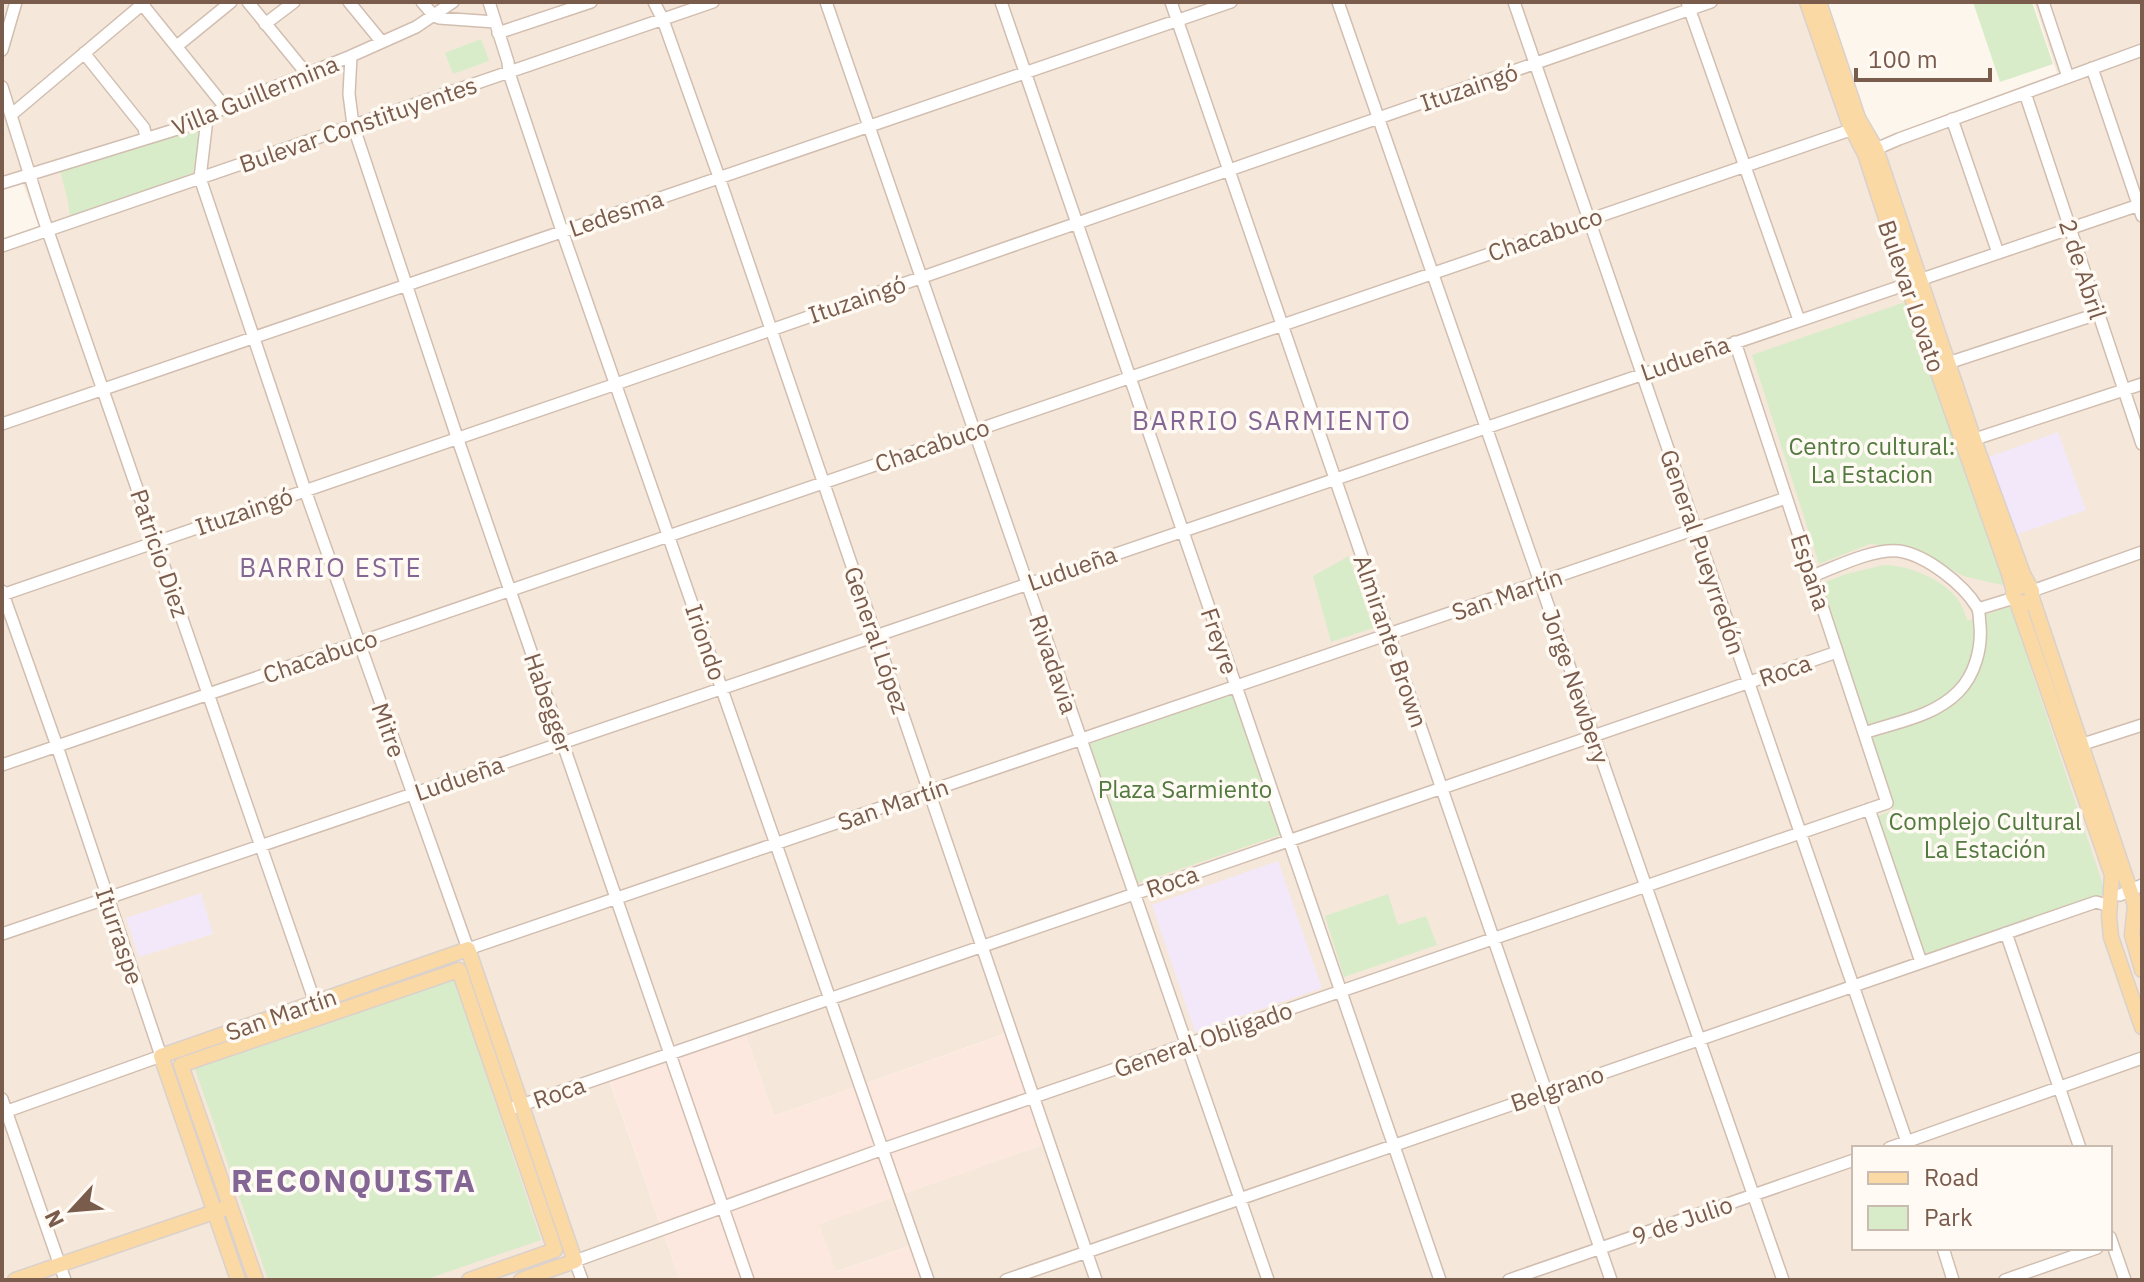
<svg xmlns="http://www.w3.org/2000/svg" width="2144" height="1282" viewBox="0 0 2144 1282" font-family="'IBM Plex Sans',sans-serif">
	<rect width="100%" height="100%" fill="#fdf6ec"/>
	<path fill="#f5e8da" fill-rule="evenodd" d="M2 2H1810L1860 150 2059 79 2034 2H2142V1280H928L915 1244 835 1272 818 1224 1053 1141 1013 1031 774 1116 744 1031 609 1079 680 1280H2V247L42 233 23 184 2 190ZM1854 1148H2110V1248H1854Z"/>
	<path fill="#fde8e0" d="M744 1031 774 1116 1014 1031 1053 1141 819 1224 836 1272 915 1244 928 1280H680L609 1078Z"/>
	<path fill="#f3e8fa" d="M2058 432 2086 510 2013 536 1986 458Z
		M1278 861 1322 988 1195 1032 1152 905Z
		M201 893 213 934 139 957 126 918Z"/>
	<path fill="#d8ecc9" d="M1973 2H2032L2053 64 2000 82Z
		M481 39 489 61 453 74 445 53Z
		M199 125 201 128 193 174 70 216 68 201 60 170Z
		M1905 302 2006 586 1963 576 1913 548 1870 544 1819 564 1752 355Z
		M1349 556 1373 628 1331 642 1313 576Z
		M1884 565C1909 565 1941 579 1957 598 1962 605 1965 614 1968 621L2010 606 2106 894 1923 956 1876 817 1893 810 1820 584 1846 574Z
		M1233 694 1280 835 1136 884 1089 744Z
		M1388 894 1398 925 1426 916 1437 945 1344 977 1325 916Z
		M454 979 541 1240 424 1280H268L195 1069Z"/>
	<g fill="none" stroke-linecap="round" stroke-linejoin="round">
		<g stroke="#d1beb0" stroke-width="14">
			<path id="minor" d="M248 2 306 73
				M349 2 381 41
				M422 2 434 16 439 18 495 22
				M489 2 508 62 509 73 562 231 928 1280
				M654 2 663 20 719 177 1096 1280
				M826 2 1268 1280
				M1001 2 1440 1280
				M1171 2 1611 1280
				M1338 2 1783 1280
				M1514 2 1909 1148
				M1687 2 1799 320
				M2043 2 2068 77
				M142 4 225 107
				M265 24 294 2
				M498 33 591 2
				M177 46 231 2
				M2 50 16 2
				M84 53 144 128 146 138
				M351 56 349 94 353 125 457 437 748 1280
				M2092 68 2142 216
				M2 87 43 217 320 1017
				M2025 93 2142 444
				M11 115 145 2
				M207 119 200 178 305 490 468 949 1786 498
				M1952 119 1998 253
				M1869 152 1899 139 2142 50
				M2 183 200 122 225 107 351 56 416 27 453 2
				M2 246 713 2
				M1948 363 2097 314
				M2 424 1231 2
				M1966 442 2142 384
				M1812 576C1836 567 1874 548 1899 551 1926 555 1963 584 1977 607 1980 612 1979 619 1980 625 1982 648 1975 675 1958 692 1933 717 1896 722 1864 733
				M2 591 57 746 161 1056 2 1113
				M2032 591 2142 552
				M2 595 616 384 1711 2
				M1978 609 2014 598
				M2077 746 2142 725
				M2 765 1859 127
				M1869 809 1921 962
				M2120 895 2142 885
				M2006 933 2080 1148
				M2 934 2142 204
				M2 1099 65 1280
				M507 1110 1837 652
				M1889 1148 2142 1058
				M2110 1237 2125 1280
				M1943 1248 1953 1280
				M582 1280 575 1261 883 1149 1887 803 1735 342
				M1006 1280 2096 902 2110 906
				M1509 1280 1854 1160
				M2005 1280 2097 1248"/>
		</g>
		<g stroke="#dad1cd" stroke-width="17">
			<path id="major" d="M1807 2 1849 123 1865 154 1915 307 2009 574 2014 592
				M1819 2 1858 118 1876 149 1974 440 2023 574 2032 591V598L2027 603 2017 602 2013 595 2015 589 2020 586 2028 587
				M2032 598 2135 905 2132 935 2142 970
				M2017 602 2112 875 2109 917 2111 937 2142 1027
				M15 1280 223 1209
				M238 1280 161 1056 468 949 575 1261 521 1280
				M256 1280 181 1065 459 970 555 1250 469 1280"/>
		</g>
		<use href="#minor" stroke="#fff" stroke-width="11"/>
		<use href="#major" stroke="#fbd9a5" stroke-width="14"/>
	</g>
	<g text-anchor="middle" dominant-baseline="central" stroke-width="7" stroke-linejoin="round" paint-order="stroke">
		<g font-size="24" fill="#7a5c4d" stroke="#fffaf3">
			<text transform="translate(1469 87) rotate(-19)">Ituzaingó</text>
			<text transform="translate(255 95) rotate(-22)">Villa Guillermina</text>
			<text transform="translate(358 124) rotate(-19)">Bulevar Constituyentes</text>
			<text transform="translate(616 213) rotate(-19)">Ledesma</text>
			<text transform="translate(1545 234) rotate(-19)">Chacabuco</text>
			<text transform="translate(2083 269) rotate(72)">2 de Abril</text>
			<text transform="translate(1912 296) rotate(71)">Bulevar Lovato</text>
			<text transform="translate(857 299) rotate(-19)">Ituzaingó</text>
			<text transform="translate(1685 358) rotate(-19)">Ludueña</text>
			<text transform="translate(932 445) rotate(-19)">Chacabuco</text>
			<text transform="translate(244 511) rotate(-19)">Ituzaingó</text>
			<text transform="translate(1703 552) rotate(71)">General Pueyrredón</text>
			<text transform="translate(160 553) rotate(71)">Patricio Diez</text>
			<text transform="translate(1072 568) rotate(-19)">Ludueña</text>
			<text transform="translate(1811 572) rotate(72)">España</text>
			<text transform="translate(1507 594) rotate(-19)">San Martín</text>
			<text transform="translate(877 640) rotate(71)">General López</text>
			<text transform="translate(1220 641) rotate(71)">Freyre</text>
			<text transform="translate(1391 641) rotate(71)">Almirante Brown</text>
			<text transform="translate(706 642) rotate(71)">Iriondo</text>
			<text transform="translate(320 656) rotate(-19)">Chacabuco</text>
			<text transform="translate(1054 664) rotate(71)">Rivadavia</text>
			<text transform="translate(1785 670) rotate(-19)">Roca</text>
			<text transform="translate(1576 686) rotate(71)">Jorge Newbery</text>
			<text transform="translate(549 703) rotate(71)">Habegger</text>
			<text transform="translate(389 730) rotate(70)">Mitre</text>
			<text transform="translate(459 778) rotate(-19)">Ludueña</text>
			<text transform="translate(893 804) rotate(-19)">San Martín</text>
			<text transform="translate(1172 881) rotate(-19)">Roca</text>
			<text transform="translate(120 936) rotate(71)">Iturraspe</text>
			<text transform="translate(281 1014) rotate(-19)">San Martín</text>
			<text transform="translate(1203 1039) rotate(-19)">General Obligado</text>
			<text transform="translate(1557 1088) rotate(-19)">Belgrano</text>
			<text transform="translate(559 1092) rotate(-19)">Roca</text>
			<text transform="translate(1682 1220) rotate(-19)">9 de Julio</text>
		</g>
		<g font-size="24" fill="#537a41" stroke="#fffaf3">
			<text x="1872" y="446">Centro cultural:<tspan x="1872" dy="28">La Estacion</tspan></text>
			<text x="1185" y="789">Plaza Sarmiento</text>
			<text x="1985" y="821">Complejo Cultural<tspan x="1985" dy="28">La Estación</tspan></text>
		</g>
		<g font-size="26" letter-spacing="2" fill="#846695" stroke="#fffaf3">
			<text x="1272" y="420">BARRIO SARMIENTO</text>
			<text x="331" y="567">BARRIO ESTE</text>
		</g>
		<g font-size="32" font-weight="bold" letter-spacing="2" fill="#846695" stroke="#fffaf3">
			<text x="354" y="1180">RECONQUISTA</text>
		</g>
	</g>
	<rect width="2144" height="1282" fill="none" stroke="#7a5c4d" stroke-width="8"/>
	<rect x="1852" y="1146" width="260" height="104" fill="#fffaf3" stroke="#cabbb1" stroke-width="2"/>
	<rect x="1868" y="1172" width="40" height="12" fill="#fbd9a5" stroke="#cabbb1" stroke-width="2"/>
	<text x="1924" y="1186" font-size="24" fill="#7a5c4d">Road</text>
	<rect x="1868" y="1206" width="40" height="24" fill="#d8ecc9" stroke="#cabbb1" stroke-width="2"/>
	<text x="1924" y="1226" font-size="24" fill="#7a5c4d">Park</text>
	<g transform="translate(72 1210) rotate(244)" stroke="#fffaf3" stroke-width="6" paint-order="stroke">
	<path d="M0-6L14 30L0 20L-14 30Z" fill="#7a5c4d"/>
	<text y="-12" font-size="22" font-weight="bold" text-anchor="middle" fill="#7a5c4d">N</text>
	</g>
	<path d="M1856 68v12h134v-12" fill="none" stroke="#7a5c4d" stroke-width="4"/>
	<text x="1868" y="68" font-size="24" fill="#7a5c4d" stroke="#fffaf3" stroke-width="6" paint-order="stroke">100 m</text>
</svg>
